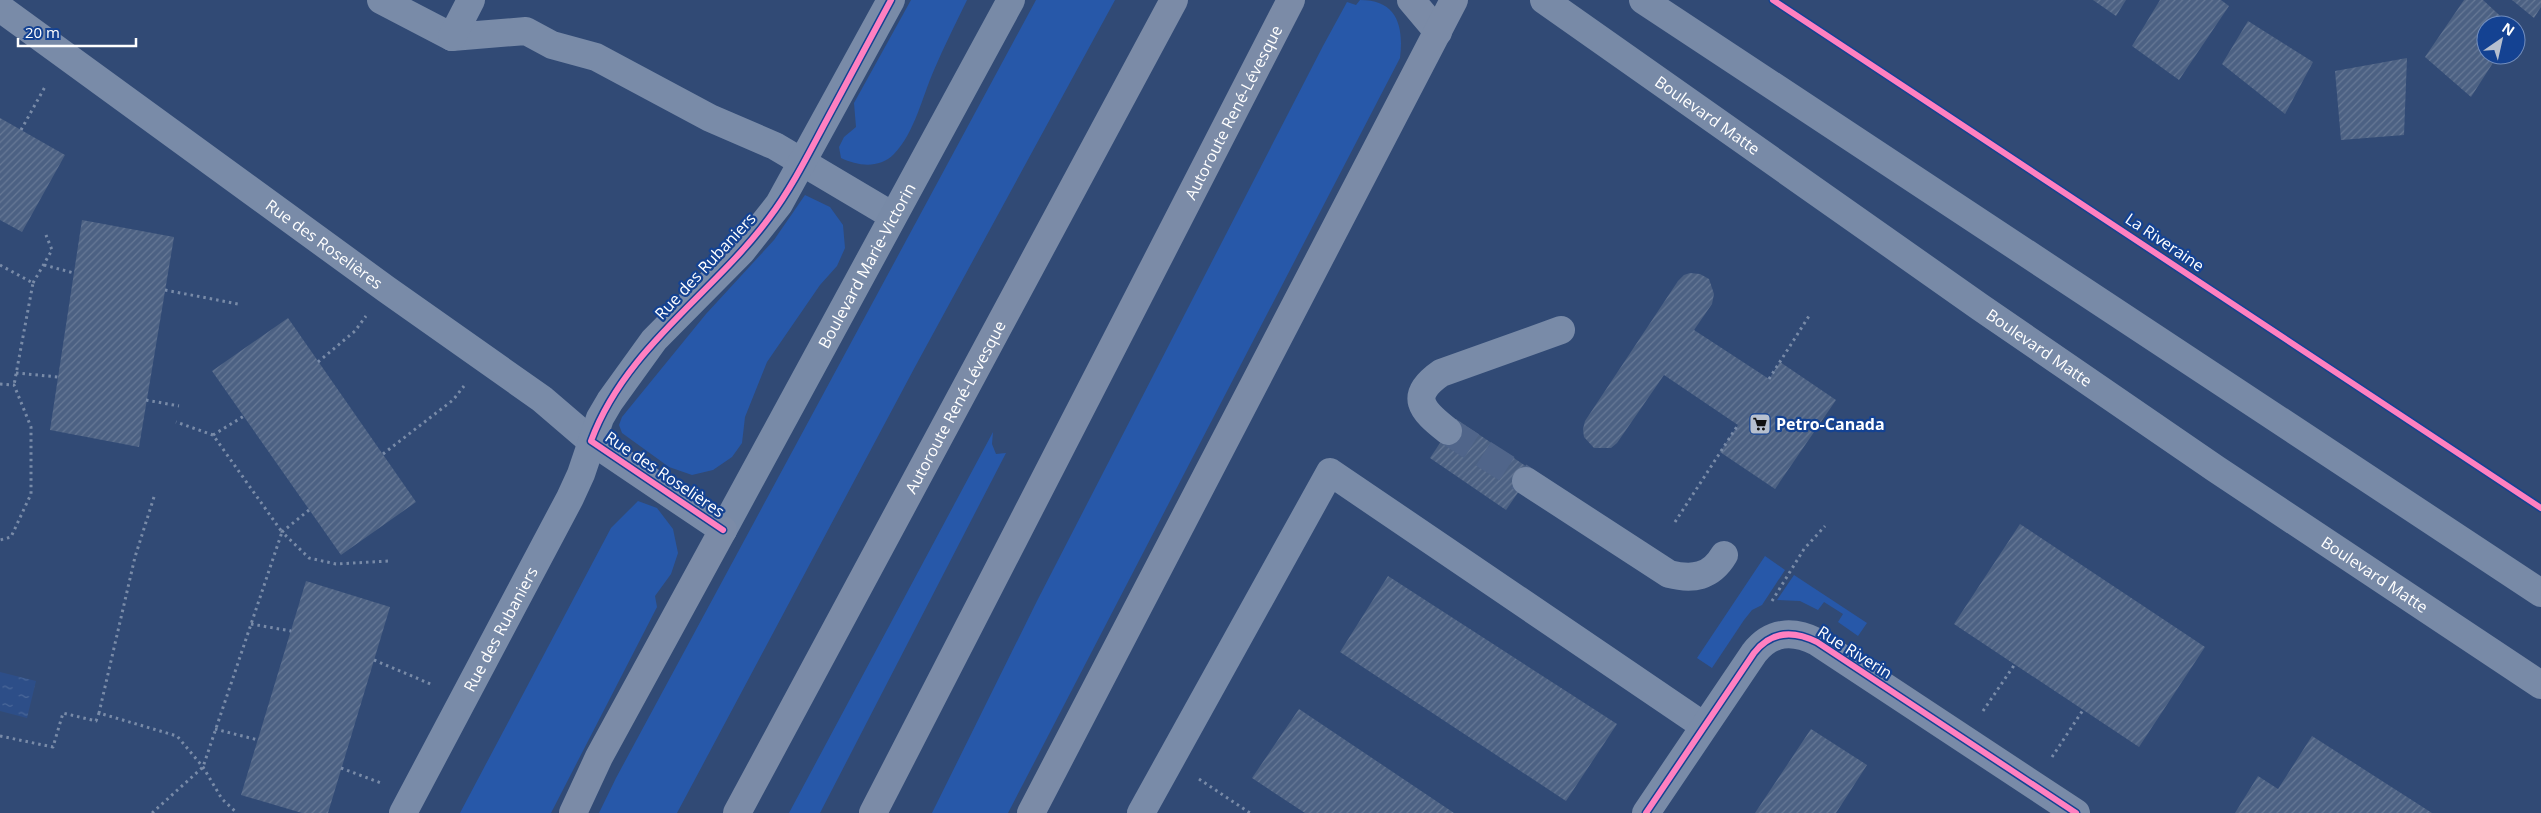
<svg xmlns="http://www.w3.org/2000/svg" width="2541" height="813" viewBox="0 0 2541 813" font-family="'Open Sans',sans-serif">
	<defs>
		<pattern id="water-ripples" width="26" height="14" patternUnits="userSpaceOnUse" patternTransform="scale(1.25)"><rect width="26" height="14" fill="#2d4e88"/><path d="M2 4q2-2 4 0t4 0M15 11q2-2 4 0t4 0" fill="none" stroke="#4c699a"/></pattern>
		<pattern id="building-hatch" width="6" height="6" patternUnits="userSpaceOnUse" patternTransform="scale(1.25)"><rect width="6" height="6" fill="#4c6183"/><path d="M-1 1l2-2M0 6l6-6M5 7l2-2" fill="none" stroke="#677996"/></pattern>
	</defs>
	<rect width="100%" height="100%" fill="#314a75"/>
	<path fill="#2758a9" d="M911 0H967C956 23 944 46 934 70 922 97 915 132 894 154 879 169 858 166 841 158L839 147 844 137 856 127 854 103Z
		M1036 0H1115L916 365 677 813H599L616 778Z
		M1360 0C1397 0 1404 26 1400 58L1008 813H932L1037 601 1323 46 1347 2 1356 5Z
		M805 195 830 207 843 225 845 248 837 266 820 285 767 362 745 417 742 443 732 457 713 470 692 475 669 467 622 433 619 425 622 417 706 314 774 240Z
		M993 432 992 444 996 454 1006 453 820 813H789Z
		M638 501 657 508 673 529 678 553 671 574 655 596 657 607 551 813H460L611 528Z
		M1765 556 1785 570 1762 605 1752 610 1744 620 1712 668 1697 658Z
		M1794 575 1867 623 1858 636 1838 622 1843 614 1824 602 1818 610 1800 601 1777 600Z"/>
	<path fill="url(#water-ripples)" d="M0 672 36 681 27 718 0 711Z"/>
	<path fill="url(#building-hatch)" d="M2093 0H2126L2116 16Z
		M2160 0H2221L2229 6 2179 80 2132 46Z
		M2464 0H2483L2510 25H2486V55H2498L2471 97 2425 57Z
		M2512 0H2541V7L2534 18Z
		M2248 21 2313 62 2285 114 2222 64Z
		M2407 58 2404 135 2341 140 2335 71Z
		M0 118 65 155 22 232 0 220Z
		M82 220 174 237 139 447 50 430Z
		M1690 273 1700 274 1709 279 1714 294 1712 304 1694 330 1769 379 1780 362 1836 400 1775 489 1720 452 1738 425 1664 375 1617 443 1611 448H1594L1584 437 1583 429 1585 421 1678 281 1684 275Z
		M288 318 416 502 341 555 212 371Z
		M1456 419 1533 471 1506 510 1430 458Z
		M2020 524 2205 647 2139 747 1954 624Z
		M1388 576 1617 724 1566 801 1340 652Z
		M306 581 390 607 328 813H302L241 795Z
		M1299 709 1454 813H1305L1252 778Z
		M1811 729 1867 765 1836 813H1755Z
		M2312 736 2432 813H2235L2258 776 2278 789Z"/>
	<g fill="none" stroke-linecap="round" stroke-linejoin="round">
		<path stroke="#50658a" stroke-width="28" stroke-dasharray="28 14" stroke-linecap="butt" d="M1448 431 1526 481"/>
		<path stroke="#798ba8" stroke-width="3" stroke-dasharray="2.5 4" stroke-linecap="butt" d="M21 130 46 85
			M0 265 33 283 14 385
			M44 265 74 273
			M33 283 52 250 46 235
			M165 290 238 304
			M318 362 355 331 366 316
			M16 373 58 377
			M1769 379 1809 316
			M0 384 14 385 31 427V494L11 537 0 540
			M146 400 179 406
			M213 435 244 416
			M383 454 453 400 464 386
			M154 497 135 557 99 713 177 736 203 767 222 799 237 813
			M309 510 282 532 309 558 336 564 388 561
			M1675 522 1738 425
			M1772 601 1804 549 1825 526
			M251 624 291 631
			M374 660 433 685
			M1983 711 2015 664
			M215 729 258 740
			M0 736 53 747 63 713 96 721 99 713
			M2052 757 2083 710
			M341 768 381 783
			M1199 779 1250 813
			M152 813 203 767 282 532 213 435 176 422"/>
		<g stroke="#798ba8" stroke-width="28">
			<path d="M381 0 452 37 526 31 552 45 596 57 710 118 775 146 893 216"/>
			<path id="s1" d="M0 8 386 289 542 399 591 441 723 530"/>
			<path d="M452 37 471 0"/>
			<path d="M1448 431C1421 410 1408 396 1441 373L1561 330"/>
			<path d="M1526 481 1669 574C1693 580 1711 577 1724 555"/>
			<path id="s2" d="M403 813 570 498 581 474 600 418 610 401 654 340 741 252 779 204 891 0"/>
			<path d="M1141 813 1330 472 1704 726"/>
			<path d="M1646 813 1754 653C1771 631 1793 630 1817 642L2076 813"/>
		</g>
		<g stroke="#788aa7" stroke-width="28">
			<path id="s3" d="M1544 0 1980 307 2216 469 2541 685"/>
			<path d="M1643 0 2541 593"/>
			<path id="s4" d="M723 530 1011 0"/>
		</g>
		<g stroke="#7b8ba7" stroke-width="28">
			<path d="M1411 0 1438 32"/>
			<path d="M573 813 599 757 723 530"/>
			<path id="s5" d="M737 813 1174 0"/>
			<path id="s6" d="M873 813 1291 0"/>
			<path d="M1031 813 1454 0"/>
		</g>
		<g stroke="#144292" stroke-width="9">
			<path id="cycleway" d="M1773 0 2541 508
				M723 530 591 441C625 348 713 294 769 218 791 189 808 155 825 123 847 82 869 41 891 0
				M1646 813 1754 653C1771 631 1793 630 1817 642L2076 813"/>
		</g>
		<use href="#cycleway" stroke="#ff80c0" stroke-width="6"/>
	</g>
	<defs>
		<g id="supermarket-square" transform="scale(1.125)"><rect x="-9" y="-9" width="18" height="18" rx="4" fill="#b7c0cf" stroke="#144292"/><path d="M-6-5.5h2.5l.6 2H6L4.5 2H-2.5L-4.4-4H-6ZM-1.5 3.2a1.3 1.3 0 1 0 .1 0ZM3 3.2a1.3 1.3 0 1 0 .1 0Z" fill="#111"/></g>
	</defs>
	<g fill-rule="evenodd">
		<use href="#supermarket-square" x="1760" y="424"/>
	</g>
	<g text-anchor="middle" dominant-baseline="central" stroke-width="4.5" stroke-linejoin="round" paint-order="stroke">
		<g font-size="16" fill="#fff" stroke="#144292">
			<text stroke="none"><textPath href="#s6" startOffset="788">Autoroute René-Lévesque</textPath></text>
			<text stroke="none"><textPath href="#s3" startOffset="200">Boulevard Matte</textPath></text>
			<text transform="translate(2165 242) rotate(34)">La Riveraine</text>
			<text stroke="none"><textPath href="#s1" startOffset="401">Rue des Roselières</textPath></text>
			<text stroke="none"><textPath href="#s4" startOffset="301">Boulevard Marie-Victorin</textPath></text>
			<text transform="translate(705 266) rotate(-47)">Rue des Rubaniers</text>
			<text stroke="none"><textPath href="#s3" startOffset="605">Boulevard Matte</textPath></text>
			<text stroke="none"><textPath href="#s5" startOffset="461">Autoroute René-Lévesque</textPath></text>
			<text transform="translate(665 474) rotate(34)">Rue des Roselières</text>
			<text stroke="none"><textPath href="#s3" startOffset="1010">Boulevard Matte</textPath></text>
			<text stroke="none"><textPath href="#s2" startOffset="208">Rue des Rubaniers</textPath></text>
			<text transform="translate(1855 652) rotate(32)">Rue Riverin</text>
		</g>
		<g font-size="16" font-weight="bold" fill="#fff" stroke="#144292" text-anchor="start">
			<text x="1776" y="424">Petro-Canada</text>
		</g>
	</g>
	<g transform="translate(2501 40) rotate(34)"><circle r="24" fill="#144292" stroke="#728ebe"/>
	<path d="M0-4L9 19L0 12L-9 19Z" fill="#b7c0cf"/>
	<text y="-8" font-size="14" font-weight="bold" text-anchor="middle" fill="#ffffff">N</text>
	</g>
	<path d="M18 38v8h118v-8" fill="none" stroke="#ffffff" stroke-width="2.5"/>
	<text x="25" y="38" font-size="15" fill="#ffffff" stroke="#144292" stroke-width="4" paint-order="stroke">20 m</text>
</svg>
